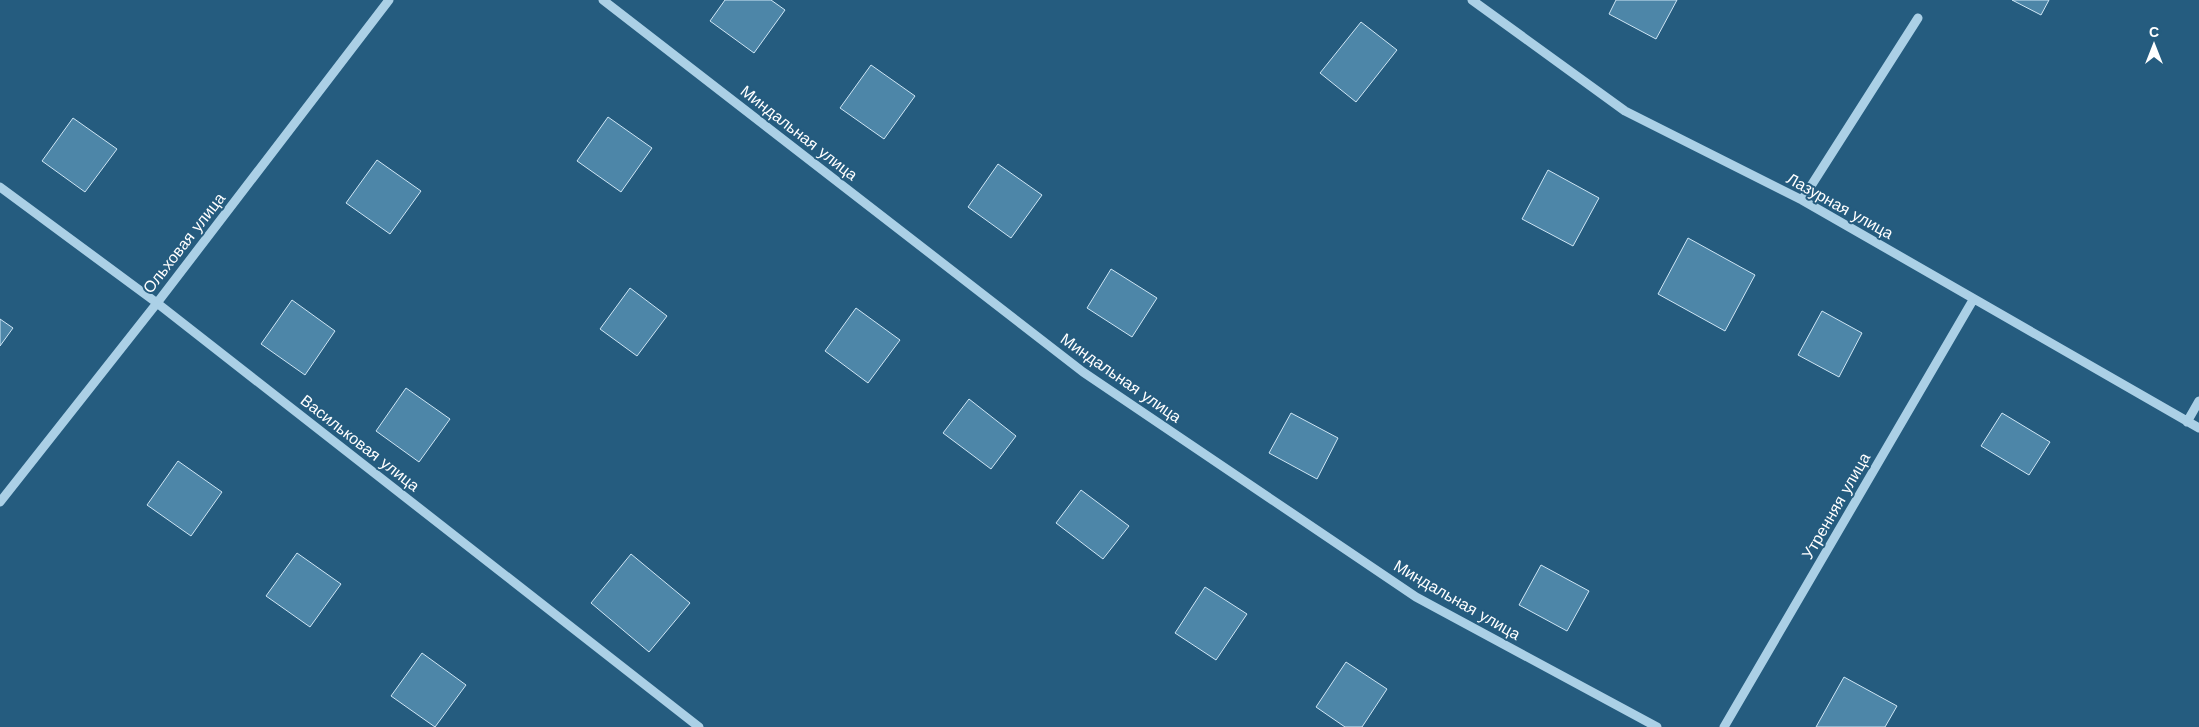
<svg xmlns="http://www.w3.org/2000/svg" width="2199" height="727" viewBox="0 0 2199 727" font-family="'Work Sans',sans-serif">
	<rect width="100%" height="100%" fill="#255c7f"/>
	<path fill="#4d86a8" stroke="#cee6f5" d="M725 0H771L785 10 754 53 710 21Z
		M1616 0H1677L1656 39 1609 14Z
		M2012 0H2049L2041 15Z
		M1361 22 1397 50 1356 102 1320 73Z
		M871 65 915 96 884 139 840 108Z
		M608 117 652 148 621 192 577 161Z
		M73 118 117 149 85 192 42 161Z
		M377 160 421 191 390 234 346 203Z
		M998 164 1042 195 1011 238 968 207Z
		M1548 170 1599 198 1573 246 1522 219Z
		M1688 238 1755 275 1725 331 1658 294Z
		M1111 269 1157 298 1132 337 1087 308Z
		M630 288 667 316 637 356 600 329Z
		M292 300 335 331 305 375 261 344Z
		M856 308 900 340 868 383 825 351Z
		M1822 311 1862 333 1839 377 1798 355Z
		M0 319 13 328 0 346Z
		M406 388 450 419 419 462 376 431Z
		M969 399 1016 436 991 469 943 433Z
		M1291 413 1338 438 1317 479 1269 453Z
		M2002 413 2050 442 2029 475 1981 446Z
		M178 461 222 492 191 536 147 505Z
		M1081 490 1129 526 1103 559 1056 523Z
		M297 553 341 584 310 627 266 596Z
		M631 554 690 603 649 652 591 603Z
		M1541 565 1589 591 1567 631 1519 605Z
		M1205 587 1247 614 1216 660 1175 633Z
		M422 653 466 685 435 727 391 696Z
		M1346 662 1387 689 1362 727H1345L1316 707Z
		M1844 677 1897 706 1885 727H1816Z"/>
	<g fill="none" stroke-linecap="round" stroke-linejoin="round">
		<path stroke="#abd0e6" stroke-width="9" d="M603 0 1083 372 1416 597 1657 727
			M1472 0 1625 111 1802 200 2199 428
			M0 187 157 303 699 727
			M1802 200 1918 18
			M2187 422 2199 401
			M0 502 157 303 389 0
			M1724 727 1973 300"/>
	</g>
	<g text-anchor="middle" dominant-baseline="central" stroke-width="4" stroke-linejoin="round" paint-order="stroke">
		<g font-size="16" fill="#fff" stroke="#255c7f">
			<text transform="translate(799 133) rotate(38)">Миндальная улица</text>
			<text transform="translate(1840 206) rotate(29)">Лазурная улица</text>
			<text transform="translate(184 243) rotate(-52)">Ольховая улица</text>
			<text transform="translate(1121 378) rotate(35)">Миндальная улица</text>
			<text transform="translate(360 443) rotate(38)">Васильковая улица</text>
			<text transform="translate(1836 506) rotate(-60)">Утренняя улица</text>
			<text transform="translate(1457 600) rotate(30)">Миндальная улица</text>
		</g>
	</g>
	<g transform="translate(2154 45)" stroke="#255c7f" stroke-width="4" paint-order="stroke">
	<path d="M0-4L9 19L0 12L-9 19Z" fill="#ffffff"/>
	<text y="-8" font-size="14" font-weight="bold" text-anchor="middle" fill="#ffffff">С</text>
	</g>
</svg>
